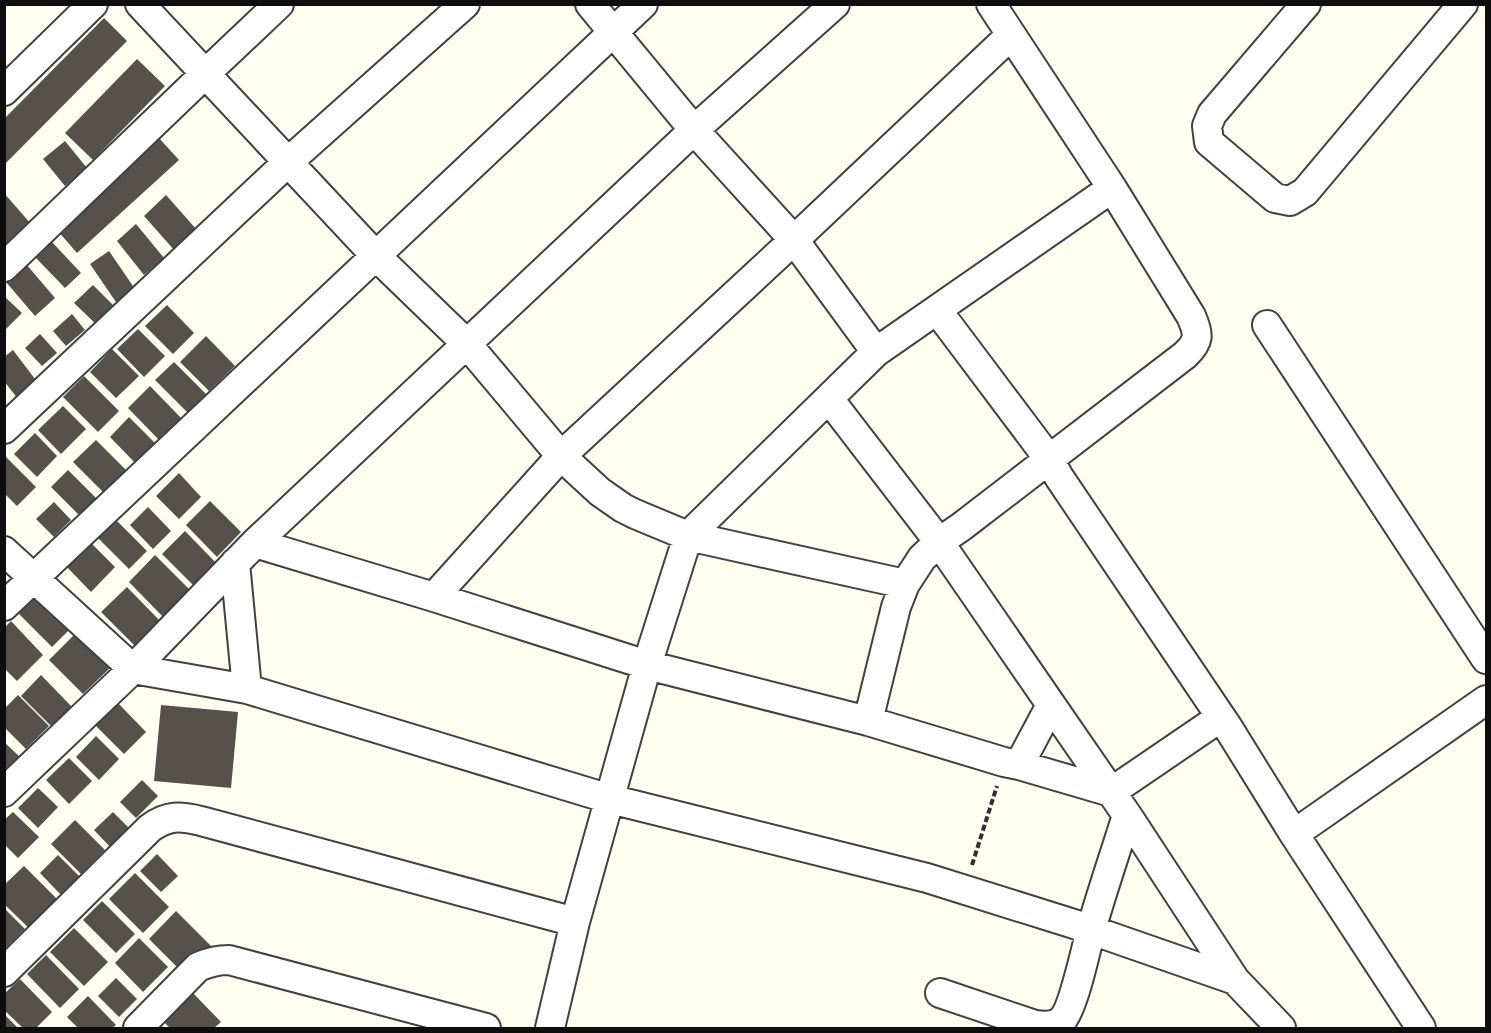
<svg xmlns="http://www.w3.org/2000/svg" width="1491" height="1033" viewBox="0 0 1491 1033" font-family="Lora,serif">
	<rect width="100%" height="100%" fill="#fefef1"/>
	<path fill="#56524b" d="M104 18 127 41 4 165V119Z
		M137 59 165 86 93 160 65 133Z
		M159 138 179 160 77 253 57 230Z
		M65 141 87 168 65 186 43 159Z
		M4 193 31 224 4 248Z
		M166 195 197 230 175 251 144 216Z
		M136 224 164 258 144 275 117 241Z
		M52 242 81 273 65 288 36 258Z
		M109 251 135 289 116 302 90 264Z
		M26 264 55 298 35 316 6 282Z
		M93 285 116 308 98 326 74 303Z
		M4 296 22 313 4 331Z
		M167 305 194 333 173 354 145 326Z
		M72 314 85 330 66 346 53 331Z
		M138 329 165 356 144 377 117 349Z
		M40 334 57 353 42 366 25 348Z
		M206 336 235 366 209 391 180 362Z
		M112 349 139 376 116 398 90 372Z
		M13 350 38 383 18 399 4 381V357Z
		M174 362 209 397 191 416 155 380Z
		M84 376 119 411 98 432 63 397Z
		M150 386 183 420 161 442 128 408Z
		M63 406 86 429 61 454 38 430Z
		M129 417 161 449 141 469 110 437Z
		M35 433 57 456 37 477 14 454Z
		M96 440 129 473 106 495 73 462Z
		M4 455 36 487 17 506 4 493Z
		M68 470 97 499 80 516 51 487Z
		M179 473 201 497 179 519 156 496Z
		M210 501 241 532 217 557 186 525Z
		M54 502 71 520 54 537 36 519Z
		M148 507 171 531 153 549 130 525Z
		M116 520 147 551 129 569 98 538Z
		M185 531 219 566 196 588 162 554Z
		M89 541 115 567 91 592 65 565Z
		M155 555 193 593 166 620 129 582Z
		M127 587 160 621 135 646 101 612Z
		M36 593 71 628 52 647 17 612Z
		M11 621 43 655 17 681 4 668V628Z
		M77 632 111 667 83 694 49 660Z
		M41 675 72 707 52 727 21 696Z
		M18 695 49 726 26 749 5 728V708Z
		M116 701 146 732 124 754 93 723Z
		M161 705 238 712 231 788 154 781Z
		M96 736 119 759 99 780 76 757Z
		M4 742 20 757 4 772Z
		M69 758 92 781 69 804 46 780Z
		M142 780 158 796 136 818 120 802Z
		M38 788 58 807 38 828 18 808Z
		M13 812 39 837 18 858 4 844V820Z
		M113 812 134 833 115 852 94 830Z
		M75 820 105 850 81 874 51 844Z
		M157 854 178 876 161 892 140 871Z
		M58 855 80 877 61 895 40 873Z
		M24 866 61 903 33 932 4 904V885Z
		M135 873 169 907 143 933 109 899Z
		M102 901 135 934 116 953 83 920Z
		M4 908 25 929 4 950Z
		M176 911 211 946 184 974 149 939Z
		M74 928 108 962 84 986 50 952Z
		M139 938 168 967 143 992 115 963Z
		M46 955 79 989 60 1008 27 974Z
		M116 978 137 999 119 1017 98 996Z
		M20 979 52 1012 36 1028H23L4 1010V994Z
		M192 992 221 1022 214 1028H170L163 1021Z
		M88 996 116 1025 112 1028H78L67 1017Z
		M5 1015 18 1028H5Z"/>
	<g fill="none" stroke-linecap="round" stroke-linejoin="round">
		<g stroke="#414141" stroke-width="32">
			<path id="minor" d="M140 4 376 256 467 344 561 456 600 492 623 508 635 514 688 536 905 584
				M590 4 694 130 794 240 876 352
				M1306 4 1212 114 1207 126 1209 142 1275 198 1290 201 1305 192 1463 4
				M4 91 93 4
				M4 267 205 74 279 4
				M937 310 1049 459 1059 477 1227 726 1294 834 1421 1028
				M1267 325 1486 659
				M829 399 939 542 1127 815 1235 980
				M4 429 288 162 465 4
				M255 543 434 597 647 665 868 721 1004 762 1019 765 1111 792 1221 717
				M4 551 133 669 247 689 610 799 927 878 1074 924 1235 980 1281 1028
				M235 563 247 689
				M434 597 561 456 794 240 1011 35
				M4 606 643 4
				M868 721 896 607 905 584 922 558 939 542 961 527 1185 355C1200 341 1199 334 1191 316L1112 188 991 4
				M1019 765 1051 705
				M4 792 133 669 255 543 694 130 835 4
				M1294 834 1486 700
				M4 972 150 828C168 815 180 816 201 821L575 922
				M940 993 1035 1025C1044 1026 1054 1027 1061 1021 1073 1011 1086 948 1091 930 1102 891 1115 854 1127 815
				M138 1028 198 967C209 962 217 960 229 960L486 1028
				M550 1028 575 922 647 665 688 536 876 352 1112 188"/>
		</g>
		<path stroke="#303030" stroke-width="4" stroke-dasharray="6 3" stroke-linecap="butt" d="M972 865 997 786"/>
		<use href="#minor" stroke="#fff" stroke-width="28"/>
	</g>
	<rect width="1491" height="1033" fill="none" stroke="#0e0e0e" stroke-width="12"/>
</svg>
